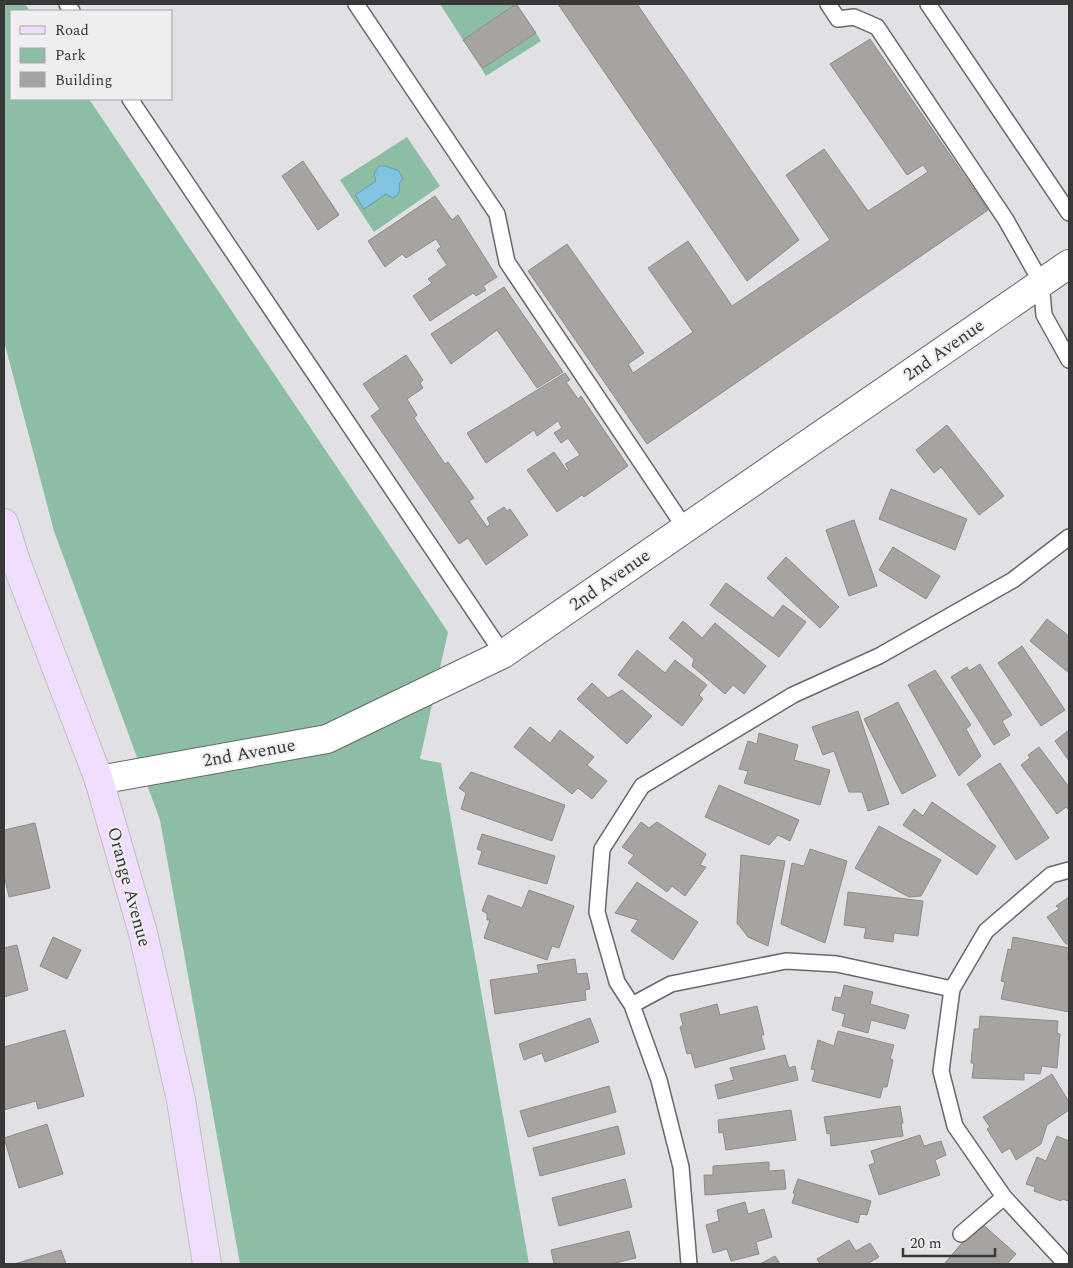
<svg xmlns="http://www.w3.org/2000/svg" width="1073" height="1268" viewBox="0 0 1073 1268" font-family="Spectral,serif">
	<rect width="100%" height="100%" fill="#e1e0e4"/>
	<path fill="#8cbea4" d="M4 4H25L30 11H11V99H89L448 632 420 759 441 763 529 1264H240L160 820 54 531 4 341Z
		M440 4H517L541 41 486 76Z
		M407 137 440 186 374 232 340 180Z"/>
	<path fill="#81c4e2" stroke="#6b9aaf" d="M379 166H386L399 171 403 180 399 183C400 190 400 194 393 198L386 194 364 209 355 195 376 181 374 174Z"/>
	<path fill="#a6a3a1" stroke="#8e8c89" d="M516 4 536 33 483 68 463 40Z
		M558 4H637L799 240 747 281Z
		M870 39 988 210 647 444 528 271 567 244 644 353 628 364 633 373 693 332 648 268 688 241 732 306 830 240 786 175 824 149 868 211 928 172 923 165 907 175 830 64Z
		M303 161 339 215 318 230 282 176Z
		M435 196 452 220 458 215 497 277 483 286 486 290 476 296 473 293 430 321 413 296 432 283 428 279 447 265 437 250 441 247 436 239 406 258 402 254 385 267 368 241Z
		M504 287 563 372 537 388 497 330 451 364 431 334Z
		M406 355 423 380 420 383 423 388 407 399 417 415 414 418 445 464 448 462 474 498 469 501 487 527 490 524 487 518 504 507 507 511 510 509 528 535 486 565 468 538 459 544 371 416 380 409 363 384Z
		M565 373 570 380 566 382 578 399 581 396 628 466 584 497 582 495 557 512 527 470 554 452 567 471 569 470 565 464 580 455 568 438 561 443 554 433 562 428 558 421 537 436 534 430 486 463 467 433Z
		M947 425 1004 496 979 515 941 467 934 473 916 450Z
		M891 489 967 519 955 550 879 519Z
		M854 520 877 586 849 596 826 530Z
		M893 547 940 576 926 599 879 570Z
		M786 557 839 607 820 628 767 578Z
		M726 583 773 618 783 605 806 622 779 657 710 605Z
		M1047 619 1069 636V673L1030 641Z
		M683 621 702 638 715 623 766 666 744 694 733 685 725 694 692 666 694 659 669 638Z
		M1022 646 1065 710 1041 726 998 663Z
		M637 650 665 673 675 660 707 685 699 695 703 699 682 726 618 675Z
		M980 664 1012 715 1002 721 1010 735 994 745 951 677 967 667 969 671Z
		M935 670 971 725 966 729 981 756 959 776 908 685Z
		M592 683 608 698 622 690 652 716 627 744 577 699Z
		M898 702 936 776 902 794 864 719Z
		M858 711 889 804 868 811 862 792H849L834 751 823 755 812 727Z
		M530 727 550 743 560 730 594 757 587 765 607 781 592 799 578 788 572 794 514 747Z
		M1069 730V761L1055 741Z
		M759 733 798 745 794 760 830 770 820 805 744 783 748 771 739 769 748 741 757 744Z
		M1039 747 1069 787V810L1066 807 1057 814 1021 765 1030 758 1028 755Z
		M1000 763 1049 838 1016 860 967 784Z
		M471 772 565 805 552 841 461 809 466 793 459 788Z
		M719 785 799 820 790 841 778 835 769 845 705 817Z
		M932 802 996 846 977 875 903 825 914 809 923 816Z
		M641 822 649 828 657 822 706 854 700 865 706 867 685 896 672 886 667 892 628 863 634 855 622 847Z
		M35 823 50 888 9 897 4 875V830Z
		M879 826 941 860 921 896 909 897 855 868Z
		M482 834 555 856 547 884 478 864 482 851 477 849Z
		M810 849 847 861 825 943 781 924 792 863 804 866Z
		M741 855 785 861 768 946 748 937 737 923Z
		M637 882 698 922 673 960 631 931 638 920 615 913Z
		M529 890 574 906 559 948 552 946 547 960 484 938 490 920H487V913L482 911 488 895 522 908Z
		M848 892 923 901 918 936 894 933 893 942 864 938 866 928 844 925Z
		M1069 897V945L1065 943 1047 917 1059 909 1056 906Z
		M53 937 81 950 67 979 40 966Z
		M1013 937 1069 948 1067 960H1069V1012L1001 999 1005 982 1001 981 1008 949 1011 950Z
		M17 945 28 990 4 997V948Z
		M575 959 577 974 587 973 590 989 585 990 586 1000 495 1014 490 980 539 973 537 965Z
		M844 985 873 992 870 1004 909 1015 905 1029 871 1020 868 1033 842 1026 845 1014 832 1010 835 997 841 998Z
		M717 1004 720 1015 757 1006 764 1035H761L765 1049 695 1068 691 1053 687 1054 680 1027 683 1025 680 1014Z
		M980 1016 1058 1021 1057 1033 1060 1034 1057 1068 1042 1066 1040 1074 1024 1073V1080L972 1078 974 1063H971L974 1029H979Z
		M590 1018 599 1042 545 1062 542 1053 524 1060 519 1044Z
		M65 1030 84 1096 38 1109 36 1101 4 1110V1047Z
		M838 1031 894 1045 890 1059 893 1060 887 1087H883L880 1098 812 1081 815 1070 811 1069 818 1040 834 1046Z
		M785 1055 789 1068 795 1066 798 1080 718 1099 715 1085 734 1080 730 1068Z
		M1052 1074 1069 1102V1110L1047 1125 1041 1144 1016 1160 1010 1148 1002 1153 987 1129 990 1127 983 1117Z
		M609 1086 616 1112 528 1137 520 1111Z
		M900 1106 903 1123H901L903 1136 831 1146 830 1133 827 1134 824 1117Z
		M791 1110 796 1140 726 1150 723 1132 719 1133 718 1120Z
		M47 1124 63 1174 19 1188 4 1138Z
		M618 1126 625 1154 540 1176 533 1148Z
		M920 1135 924 1146 941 1141 946 1155 935 1160 940 1175 879 1195 869 1165 875 1163 871 1151Z
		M1057 1136 1069 1141V1201L1062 1199 1061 1201 1034 1191 1035 1187 1026 1184 1037 1157 1046 1161Z
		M769 1162V1171L784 1170 786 1189 705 1195 704 1175H713V1166Z
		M625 1179 632 1207 559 1226 552 1198Z
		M798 1179 871 1201 867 1215 860 1214 858 1223 792 1203 795 1194 793 1193Z
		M745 1202 748 1214 764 1209 772 1237 756 1242 759 1254 731 1261 727 1249 713 1253 706 1225 719 1221 717 1210Z
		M980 1222 1016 1254 1007 1264H944Z
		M629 1231 636 1258 611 1264H554L551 1250Z
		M849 1240 856 1251 870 1243 879 1257 867 1264H820L817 1259Z
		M61 1250 66 1264H14Z
		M775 1256 780 1264H760Z"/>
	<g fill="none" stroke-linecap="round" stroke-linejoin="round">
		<g stroke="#68676a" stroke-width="18">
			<path id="lane" d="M67 4 72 11
				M356 4 497 214 507 262 685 528
				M828 4 838 19 854 17 877 27 1006 220 1041 282 1044 315 1069 360
				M928 4 1069 213
				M130 99 503 654
				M632 1005 671 984 786 961 837 964 952 989
				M961 1234 1004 1197
				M689 1264 681 1167 659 1080 632 1005 617 982 597 912 602 849 642 786 793 695 879 656 1013 580 1069 537
				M1066 1264 1004 1197 955 1126 941 1071 952 989 986 931 1051 875 1069 870"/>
		</g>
		<g stroke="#68676a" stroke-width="30">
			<path id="secondary" d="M99 780 327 739 503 654 1069 264"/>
		</g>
		<g stroke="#bfbfc0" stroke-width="30">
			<path id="primary" d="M4 523 16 562 99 780 143 933 181 1100 207 1264"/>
		</g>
		<use href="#lane" stroke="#fff" stroke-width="15"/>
		<use href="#secondary" stroke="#fff" stroke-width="28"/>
		<use href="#primary" stroke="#f1defe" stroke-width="28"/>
	</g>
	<g text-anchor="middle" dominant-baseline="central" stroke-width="4" stroke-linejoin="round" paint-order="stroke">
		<g font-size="18" fill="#383839" stroke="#eeeef1">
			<text transform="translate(944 350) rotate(-35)">2nd Avenue</text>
			<text transform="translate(610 580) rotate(-35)">2nd Avenue</text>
			<text transform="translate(249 753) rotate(-10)">2nd Avenue</text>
			<text transform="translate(129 887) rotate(75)">Orange Avenue</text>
		</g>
	</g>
	<rect width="1073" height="1268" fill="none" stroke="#383839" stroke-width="10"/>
	<rect x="10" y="10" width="162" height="90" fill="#eeeef1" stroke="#a5a5a7"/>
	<rect x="20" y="26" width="25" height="8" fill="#f1defe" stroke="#a5a5a7"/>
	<text x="55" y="35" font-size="15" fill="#383839">Road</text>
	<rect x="20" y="48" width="25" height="15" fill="#8cbea4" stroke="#a5a5a7"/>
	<text x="55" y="60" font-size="15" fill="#383839">Park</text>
	<rect x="20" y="72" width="25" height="15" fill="#a6a3a1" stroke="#a5a5a7"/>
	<text x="55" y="85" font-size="15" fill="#383839">Building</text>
	<path d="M903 1248v8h92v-8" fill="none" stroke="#383839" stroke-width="2.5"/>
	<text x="910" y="1248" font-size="15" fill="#383839" stroke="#eeeef1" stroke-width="4" paint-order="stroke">20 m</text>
</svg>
